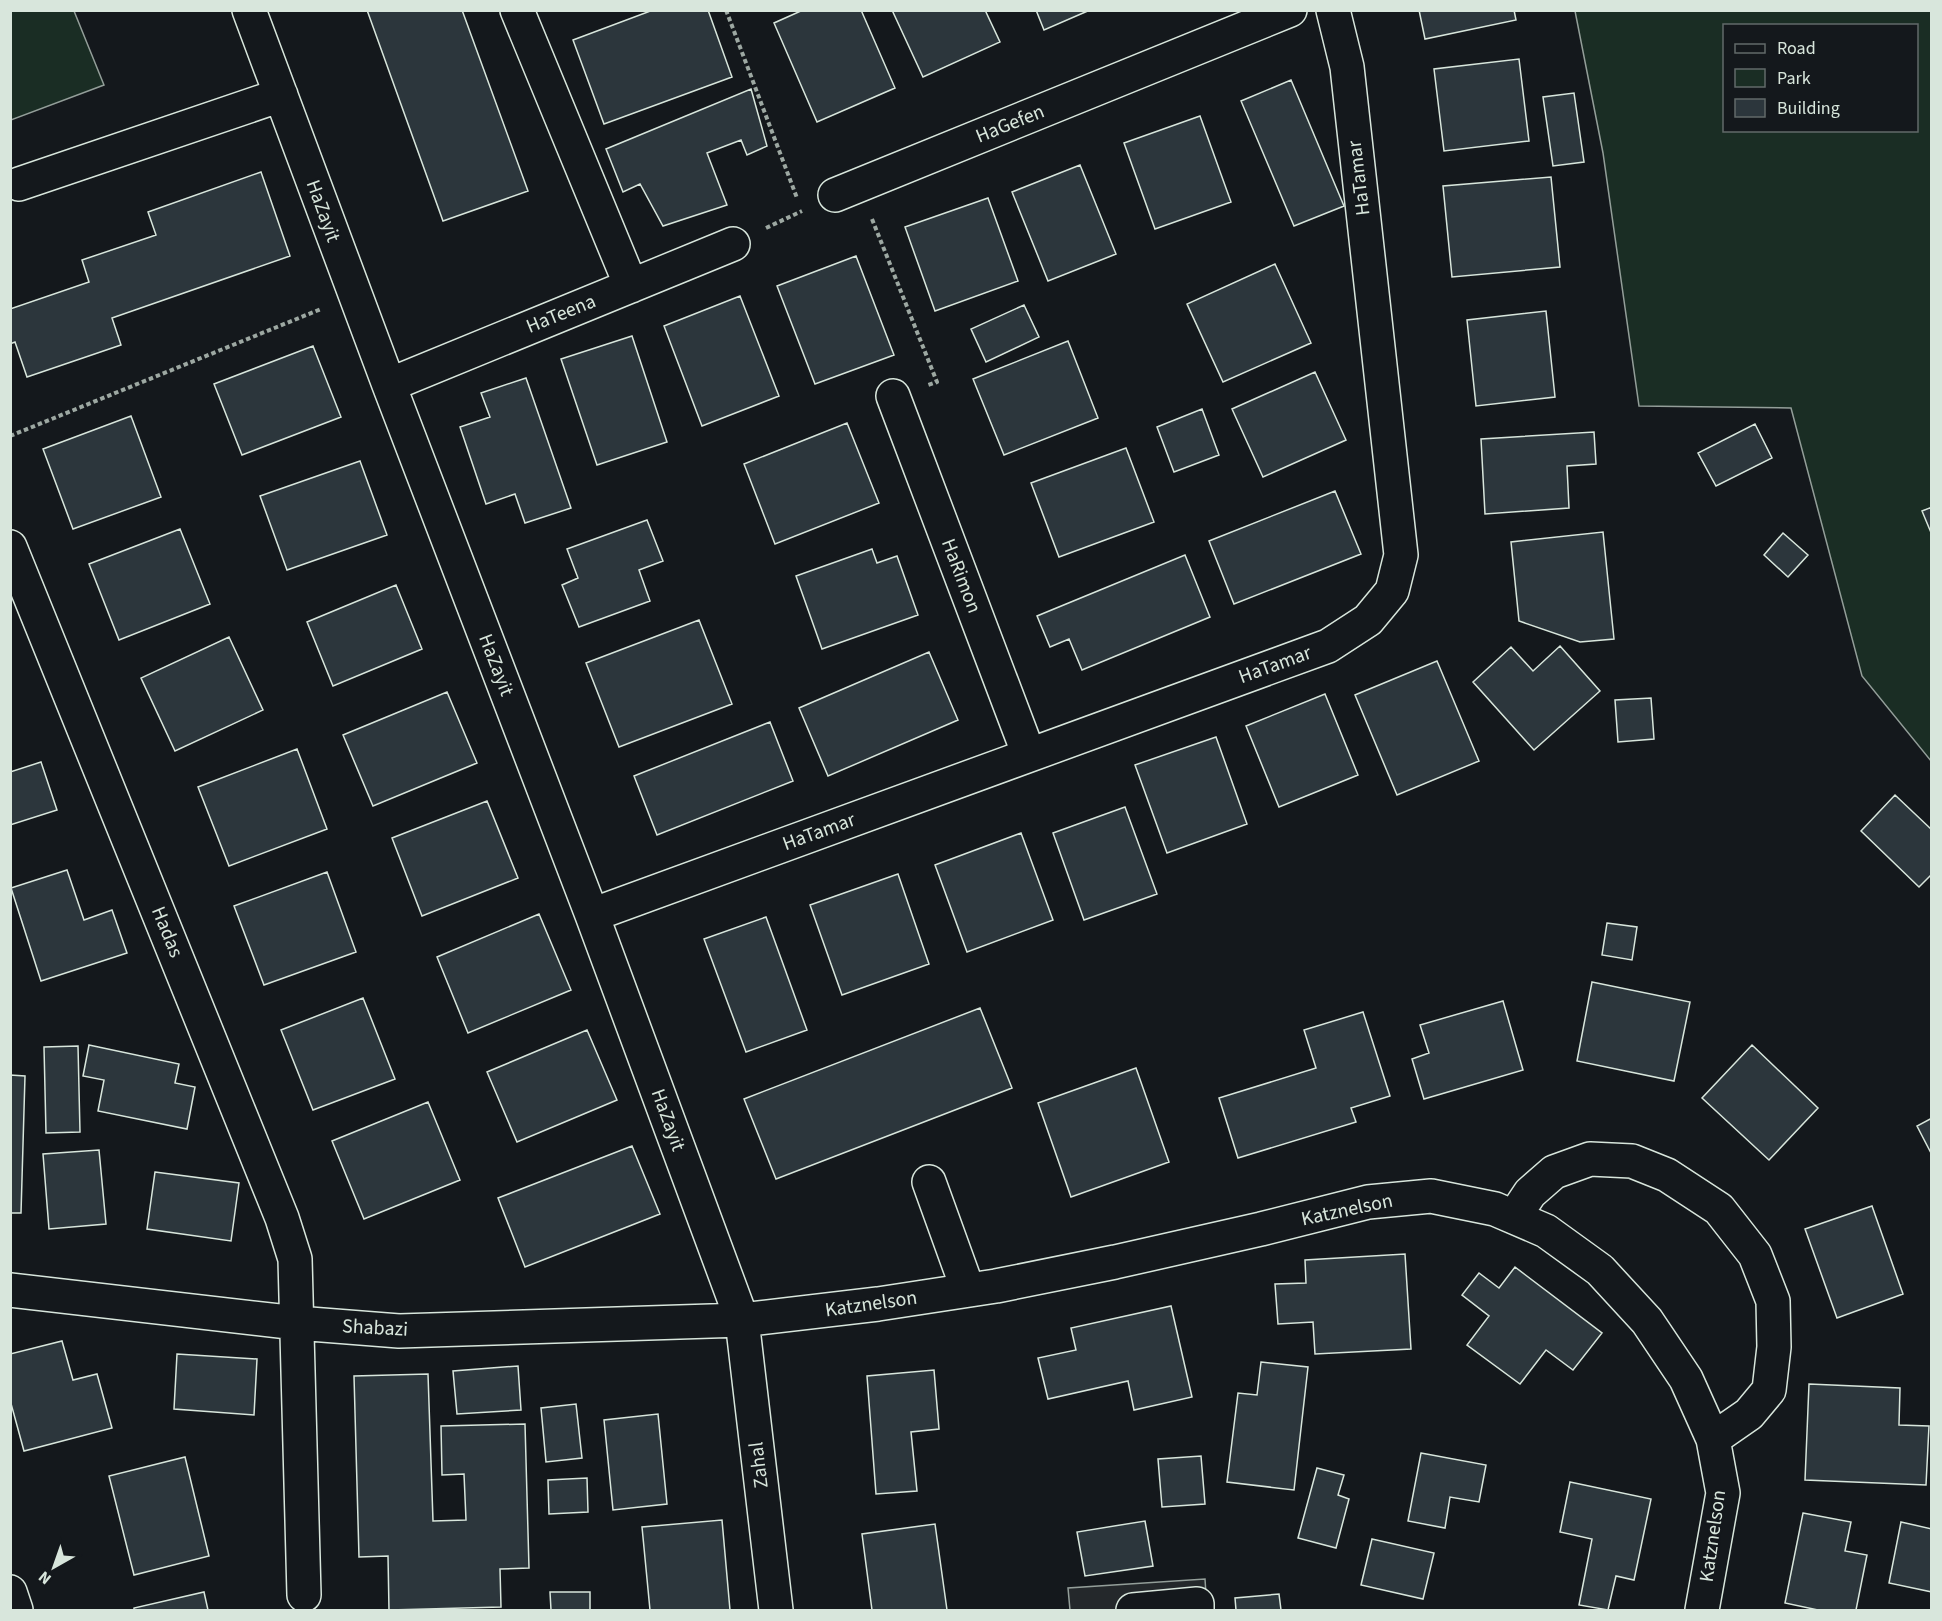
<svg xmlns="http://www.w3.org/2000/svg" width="1942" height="1621" viewBox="0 0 1942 1621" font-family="'Source Sans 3',sans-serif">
	<rect width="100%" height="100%" fill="#14181c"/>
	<path fill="#1a2d24" stroke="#939e99" stroke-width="1.5" fill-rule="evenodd" d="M11 10 74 11 104 85 11 120Z
		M1575 11H1931V761L1862 676 1791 408 1639 406 1603 153ZM1724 26H1916V130H1724Z"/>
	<path fill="#24282b" stroke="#939e99" stroke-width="1.5" d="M1205 1579 1207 1610H1070L1068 1588Z"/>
	<path fill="#2c363c" stroke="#d8e6dc" stroke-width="1.5" d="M367 10H462L528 191 443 221Z
		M653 10H708L732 77 604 124 573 40Z
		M803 10H861L895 88 817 122 774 23Z
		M892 10H985L1000 42 923 77Z
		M1036 10H1090L1044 30Z
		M1419 10H1514L1516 20 1425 39Z
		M1519 59 1529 141 1444 151 1434 69Z
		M1291 80 1344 206 1294 226 1241 101Z
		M751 89 767 146 747 155 741 140 707 153 727 205 663 226 640 184 623 192 606 149Z
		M1574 93 1584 162 1553 166 1543 97Z
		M1200 116 1231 202 1155 229 1124 143Z
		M1080 165 1116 254 1048 281 1012 192Z
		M261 172 290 256 112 318 121 345 27 377 15 342 10 344V309L89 282 82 260 156 235 148 212Z
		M1551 177 1560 267 1452 277 1443 186Z
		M988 198 1018 281 935 311 905 227Z
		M856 256 894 355 815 384 777 286Z
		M1275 264 1311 343 1223 382 1187 304Z
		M740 296 779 396 702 426 664 326Z
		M1024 305 1039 337 986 362 971 329Z
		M1546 311 1555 397 1476 406 1467 320Z
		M632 336 667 442 597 465 561 359Z
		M1068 341 1098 418 1004 455 973 379Z
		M313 346 341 417 242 455 214 384Z
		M1315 372 1346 440 1263 477 1232 409Z
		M526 378 571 508 525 523 515 494 486 504 460 427 490 417 481 393Z
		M1202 409 1219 455 1174 472 1157 427Z
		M131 416 161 497 73 529 43 449Z
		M847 423 879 503 775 544 744 464Z
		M1755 424 1772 458 1716 486 1698 453Z
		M1594 432 1596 464 1567 466 1569 508 1485 514 1481 439Z
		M1126 448 1154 522 1059 557 1031 483Z
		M360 461 387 535 287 570 260 496Z
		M1335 491 1361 554 1234 604 1209 541Z
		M1932 507V535L1922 511Z
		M647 520 663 561 639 570 650 601 579 627 562 585 578 578 567 549Z
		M180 529 210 604 119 640 89 564Z
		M1603 532 1614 639 1580 642 1519 621 1511 542Z
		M1783 533 1808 555 1788 577 1764 555Z
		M872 549 877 563 897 556 918 615 822 649 796 576Z
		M1185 555 1210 617 1082 670 1069 639 1050 647 1037 616Z
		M396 585 422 649 333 686 307 622Z
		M699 620 732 704 619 747 586 663Z
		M229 637 263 710 175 751 141 678Z
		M1560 646 1600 691 1534 750 1473 682 1511 647 1533 671Z
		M929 652 958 720 828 776 799 708Z
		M1437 661 1479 761 1397 795 1355 695Z
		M447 692 477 763 373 806 343 735Z
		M1325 694 1358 775 1279 807 1246 726Z
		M1651 698 1654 739 1618 742 1615 700Z
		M770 722 793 781 657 835 634 776Z
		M1216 737 1247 824 1167 853 1135 765Z
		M297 749 327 829 229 866 198 787Z
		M41 762 57 810 10 825V772Z
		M1895 795 1932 830V874L1919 887 1861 831Z
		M487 801 518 878 422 916 392 838Z
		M1125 807 1157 894 1084 920 1053 833Z
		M1021 833 1053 920 967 952 935 865Z
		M67 870 84 920 112 910 127 953 41 981 11 888Z
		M327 872 356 952 264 985 234 906Z
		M898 874 929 964 842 995 810 905Z
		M539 914 571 990 468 1033 437 957Z
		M766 917 807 1030 746 1052 704 939Z
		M1607 923 1637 927 1632 960 1602 955Z
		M1592 982 1690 1002 1674 1081 1577 1061Z
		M363 998 395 1079 313 1110 281 1030Z
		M1503 1001 1523 1070 1424 1099 1412 1059 1429 1053 1420 1025Z
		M980 1008 1012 1088 776 1179 744 1099Z
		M1363 1012 1390 1096 1351 1108 1356 1122 1238 1158 1219 1098 1316 1068 1304 1030Z
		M587 1030 617 1100 517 1142 487 1072Z
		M89 1045 179 1064 175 1083 195 1087 187 1129 98 1111 104 1080 83 1076Z
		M1752 1045 1818 1108 1769 1160 1702 1098Z
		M78 1046 80 1132 46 1133 44 1047Z
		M1136 1068 1169 1162 1071 1197 1038 1103Z
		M10 1075 25 1076 21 1213H10Z
		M428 1102 460 1180 364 1219 332 1141Z
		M1932 1118V1155L1917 1126Z
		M632 1146 660 1214 525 1267 498 1198Z
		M99 1150 106 1224 49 1229 43 1154Z
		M155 1172 239 1183 231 1241 147 1229Z
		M1872 1206 1903 1294 1837 1318 1805 1229Z
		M1405 1254 1411 1349 1315 1354 1313 1322 1278 1324 1275 1284 1306 1283 1305 1260Z
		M1515 1267 1602 1333 1573 1370 1546 1350 1520 1384 1467 1345 1489 1316 1462 1295 1479 1273 1499 1288Z
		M1171 1306 1192 1397 1134 1410 1128 1381 1048 1399 1038 1358 1076 1350 1071 1328Z
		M62 1341 73 1380 97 1374 112 1428 24 1451 10 1400V1354Z
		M177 1354 257 1359 254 1415 174 1409Z
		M1261 1362 1308 1367 1294 1490 1227 1482 1238 1393 1257 1395Z
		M518 1366 521 1410 457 1414 453 1371Z
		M934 1370 939 1429 911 1432 917 1491 876 1494 867 1376Z
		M428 1374 433 1521 466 1520 464 1474 442 1475 441 1426 525 1424 529 1568 500 1569 501 1607 389 1610 388 1556 359 1557 354 1376Z
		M1809 1384 1900 1388 1899 1425 1929 1426 1926 1485 1805 1480Z
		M576 1404 582 1458 546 1462 541 1408Z
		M658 1414 667 1504 613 1510 604 1420Z
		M1421 1453 1486 1465 1479 1502 1450 1497 1445 1528 1408 1521Z
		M1201 1456 1205 1504 1162 1507 1158 1459Z
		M185 1457 209 1556 134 1575 109 1476Z
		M1317 1468 1344 1475 1338 1495 1349 1499 1336 1548 1298 1538Z
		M587 1478 588 1512 549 1514 548 1480Z
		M1570 1482 1651 1499 1634 1580 1616 1576 1608 1610 1579 1605 1592 1539 1560 1532Z
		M1803 1513 1851 1522 1845 1551 1867 1555 1856 1610H1818L1785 1603Z
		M722 1520 730 1610H646H650L642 1527Z
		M1145 1521 1153 1566 1085 1576 1077 1532Z
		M1901 1522 1932 1529V1592L1889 1583Z
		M935 1524 947 1610H872L862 1534Z
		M1372 1539 1434 1553 1423 1599 1361 1585Z
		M204 1592 208 1610H134V1608Z
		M550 1592H590V1610H551Z
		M1279 1594 1281 1610H1236L1235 1598Z"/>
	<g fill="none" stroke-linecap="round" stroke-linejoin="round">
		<g stroke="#d8e6dc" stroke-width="36">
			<path id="minor" d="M249 10 389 385 592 915 742 1320 776 1610
				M517 10 631 286
				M19 184 281 95
				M835 195 1290 10
				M389 385 733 244
				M893 396 1029 755
				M10 547 282 1218 295 1259 304 1595
				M592 915 1328 646 1368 620 1392 591 1401 555 1347 67 1333 10
				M929 1182 968 1290
				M1514 1217 1530 1193 1554 1172 1590 1159 1632 1161 1667 1175 1719 1209 1755 1255 1773 1301 1774 1347 1769 1390 1749 1414 1713 1439
				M10 1290 297 1323 399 1331 742 1320 878 1304 996 1286 1115 1262 1261 1229 1368 1202 1431 1196 1495 1209 1546 1231 1600 1270 1647 1321 1686 1379 1713 1439 1723 1493 1702 1610
				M10 1592 16 1610
				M1133 1610 1197 1604V1610"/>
		</g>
		<path stroke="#9da8a2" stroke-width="4" stroke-dasharray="4.5 3" stroke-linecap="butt" d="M726 10 797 198
			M872 219 937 382 928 385
			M766 228 802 211
			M10 436 321 309"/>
		<use href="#minor" stroke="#14181c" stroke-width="33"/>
	</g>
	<g text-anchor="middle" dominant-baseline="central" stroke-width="4.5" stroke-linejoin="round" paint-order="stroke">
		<g font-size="20" fill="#d8e6dc" stroke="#14181c">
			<text transform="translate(1010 124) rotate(-22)">HaGefen</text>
			<text transform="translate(1359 178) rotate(-97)">HaTamar</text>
			<text transform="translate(323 211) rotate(70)">HaZayit</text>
			<text transform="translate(561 314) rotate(-22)">HaTeena</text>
			<text transform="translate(961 576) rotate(69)">HaRimon</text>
			<text transform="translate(496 665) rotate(69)">HaZayit</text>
			<text transform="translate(1275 665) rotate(-20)">HaTamar</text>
			<text transform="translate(819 832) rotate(-20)">HaTamar</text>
			<text transform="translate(167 932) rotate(68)">Hadas</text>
			<text transform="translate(668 1120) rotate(70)">HaZayit</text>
			<text transform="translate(1347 1210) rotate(-12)">Katznelson</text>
			<text transform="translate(871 1304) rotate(-8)">Katznelson</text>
			<text transform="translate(375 1328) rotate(3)">Shabazi</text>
			<text transform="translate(759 1465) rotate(-97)">Zahal</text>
			<text transform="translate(1713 1536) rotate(-82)">Katznelson</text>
		</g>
	</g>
	<rect width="1942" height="1621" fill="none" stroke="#d8e6dc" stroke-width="24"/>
	<rect x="1723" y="24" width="195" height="108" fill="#14181c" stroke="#626a69" stroke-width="1.5"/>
	<rect x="1735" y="44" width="30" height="9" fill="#14181c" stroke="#626a69" stroke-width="1.5"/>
	<text x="1777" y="54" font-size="18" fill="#d8e6dc">Road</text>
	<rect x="1735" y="69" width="30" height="18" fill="#1a2d24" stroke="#626a69" stroke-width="1.5"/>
	<text x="1777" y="84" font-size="18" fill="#d8e6dc">Park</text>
	<rect x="1735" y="99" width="30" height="18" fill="#2c363c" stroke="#626a69" stroke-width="1.5"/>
	<text x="1777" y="114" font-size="18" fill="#d8e6dc">Building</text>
	<g transform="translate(54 1567) rotate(220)" stroke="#14181c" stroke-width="4.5" paint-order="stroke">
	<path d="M0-4.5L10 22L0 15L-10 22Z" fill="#d8e6dc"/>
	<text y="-9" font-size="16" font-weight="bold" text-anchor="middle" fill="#d8e6dc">N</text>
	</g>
</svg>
